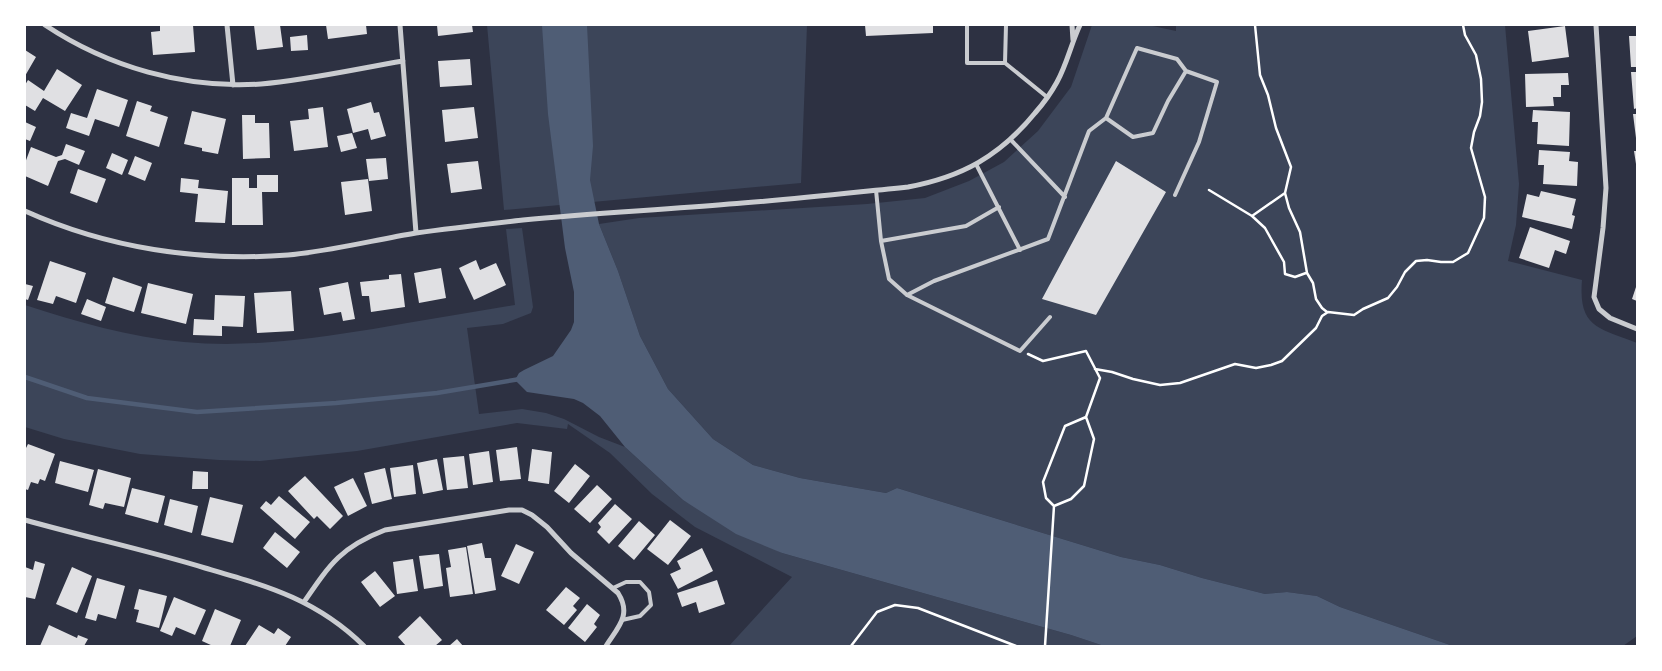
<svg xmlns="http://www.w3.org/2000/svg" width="1662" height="671" viewBox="0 0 1662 671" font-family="Georgia,serif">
	<rect width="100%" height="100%" fill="#2d3142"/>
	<path fill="#3c4559" d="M487 25H807L801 183 504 210Z
		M1092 25H1148L1176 31V25H1505L1519 184 1516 225 1508 261 1582 280C1578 328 1599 328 1637 343V636L1623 646H1453L1340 607 1317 596 1287 592 1265 594 1202 578 1160 565 1121 557 897 488 886 493 800 478 753 465 713 439 668 389 640 336 618 271 599 224 639 218 867 204 925 198 969 181 1004 162 1038 131 1071 87Z
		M522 228 533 307 531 313 503 324 467 328 479 414 522 409 546 413 564 419 599 437 625 447 683 500 782 553 1071 635 1104 646H729L792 577 695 527 652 494 610 453 568 424 567 429 517 423 357 451 260 461 219 460 140 454 64 439 25 427V305C77 322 129 337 184 342 247 348 310 339 373 329 420 321 468 313 515 305L506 229Z"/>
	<path fill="#4f5d75" d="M542 25H587L593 146 590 180 599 224 618 271 640 336 668 389 713 439 753 465 800 478 886 493 897 488 1121 557 1160 565 1202 578 1265 594 1287 592 1317 596 1340 607 1453 646H1104L1071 635 782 553 736 534 683 500 625 447 600 416 583 403 574 399 527 392 515 380 519 373 524 370 553 356 571 330 574 322V292L565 248 548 114Z"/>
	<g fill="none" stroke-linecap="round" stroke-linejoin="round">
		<path stroke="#4f5d75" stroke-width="4.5" d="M25 377 87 398 197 412 336 403 437 393 520 379"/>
	</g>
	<path fill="#e0e0e3" d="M160 25H193L195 52 153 55 151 32 160 31Z
		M254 25H280L283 47 257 50Z
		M326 25H366L367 34 328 39Z
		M437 25H472L473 32 438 36Z
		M865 25H933V33L866 36Z
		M1565 26 1569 57 1532 62 1528 31Z
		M307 35 308 50 291 51 290 37Z
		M1629 36H1637V67H1631Z
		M25 50 36 57 25 76Z
		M470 59 472 85 440 87 438 61Z
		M57 69 82 85 65 111 43 98 35 111 25 105V85L28 80 44 91Z
		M1631 72H1637V108L1634 109Z
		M1568 73 1569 85H1561V97H1553L1554 106 1526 107 1525 74Z
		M97 89 128 100 119 127 95 119 89 136 66 128 71 113 87 118Z
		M137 101 152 106 150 111 168 117 159 147 126 136Z
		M371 102 374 113 379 112 386 136 371 140 368 129 353 133 347 109Z
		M323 107 328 147 294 151 290 121 309 119 308 109Z
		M474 107 478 138 445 142 442 110Z
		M1533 110 1570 112 1569 146 1537 144 1538 122H1532Z
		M192 111 226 119 218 154 202 151V148L184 144Z
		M1633 114H1637V138H1636Z
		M242 115H255V123H269L270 158 243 159Z
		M25 122 36 127 30 141 25 139Z
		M352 133 357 148 341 152 337 136Z
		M66 144 85 151 79 165 65 159 58 161 48 186 25 176V163L31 147 56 157 62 155Z
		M1539 150 1570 152 1569 161 1578 162 1577 186 1543 184 1544 165H1538Z
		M1634 151H1637V164H1636Z
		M112 153 128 160 122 175 106 168Z
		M135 156 152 163 145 181 128 174Z
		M386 158 388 179 369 181 366 159Z
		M478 161 482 189 451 193 447 164Z
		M1116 161 1166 192 1096 315 1042 299Z
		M78 169 106 179 97 203 70 193Z
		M257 175H278V192H262L263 225H232V178H249V188H257Z
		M181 178 199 180 198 188 228 191 225 223 195 222 198 194 180 192Z
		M368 179 372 211 345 215 341 182Z
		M1541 191 1576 199 1572 215 1575 216 1572 229 1522 217 1527 194 1539 197Z
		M1530 227 1570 241 1566 254 1555 250 1549 268 1519 258Z
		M476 260 480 270 496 263 506 285 474 300 459 268Z
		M50 261 86 273 76 303 56 296 53 304 37 300Z
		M441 268 446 298 419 303 414 273Z
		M401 274 405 307 371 312 369 296H362L360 282 389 279V275Z
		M113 277 142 287 134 312 105 303Z
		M348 282 355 319 343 321 341 312 324 315 319 288Z
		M148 283 193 294 186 324 141 313Z
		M25 284 33 286 28 300 25 299Z
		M1637 284V301L1632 299Z
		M291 291 294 331 257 333 254 293Z
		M215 295 245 296 243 327 222 326V336L193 335 194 319 214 320Z
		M87 299 106 307 101 321 81 314Z
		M28 444 55 454 45 481 40 479 38 484 31 482 28 490 25 489V450Z
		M517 447 521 479 500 481 496 450Z
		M532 449 552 452 549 484 528 481Z
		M489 451 493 482 473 485 469 454Z
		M464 456 468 488 447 490 443 458Z
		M437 459 443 490 423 494 417 463Z
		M60 461 94 470 88 492 55 483Z
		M575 464 590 476 569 503 554 491Z
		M413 465 416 494 394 497 390 468Z
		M385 468 392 499 372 504 364 473Z
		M98 469 131 478 124 507 105 503 103 509 89 505Z
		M193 471 208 472V489H192Z
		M305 476 343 516 330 529 317 516 314 519 288 491Z
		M353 478 367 506 348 516 334 487Z
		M597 485 612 499 590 523 574 509Z
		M132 488 165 496 158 523 125 514Z
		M279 496 310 522 295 539 260 508 266 501 271 505Z
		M210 497 243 505 233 543 201 535Z
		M170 499 198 506 192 533 164 525Z
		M615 504 632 519 609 544 597 532 601 527 598 523Z
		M670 520 691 536 668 565 647 549Z
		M639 521 655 535 634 560 618 546Z
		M275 532 300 552 287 568 263 548Z
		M482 543 485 558H491L496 590 475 594 467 546Z
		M516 544 534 552 519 584 501 576Z
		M466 547 473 594 450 597 446 568 451 567 448 550Z
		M702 548 713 571 678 589 670 574 681 569 677 561Z
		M439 554 443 586 424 589 419 556Z
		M413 559 418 591 397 594 393 562Z
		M35 561 45 564 35 599 25 597V567L33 570Z
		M72 567 92 576 77 613 56 604Z
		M375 571 395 596 380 607 361 582Z
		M97 578 125 586 116 619 98 614 96 621 85 618Z
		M717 580 725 604 699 613 696 602 682 607 677 593Z
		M566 587 580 598 573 606 577 610 564 625 546 610Z
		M139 589 167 596 159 628 136 622 139 610 134 609Z
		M174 597 206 610 195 635 176 627 172 636 160 631Z
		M587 604 600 615 594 624 597 627 585 642 568 628Z
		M215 609 241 620 230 646H213L202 641Z
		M420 616 442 640 435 646H406L398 637Z
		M49 625 77 638 78 635 88 639 84 646H40Z
		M259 625 274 634 278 628 291 637 285 646H245Z
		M457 639 463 646H449Z"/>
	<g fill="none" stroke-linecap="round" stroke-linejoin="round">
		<path stroke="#fff" stroke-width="2.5" d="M1209 190 1252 216 1285 193 1291 167 1276 128 1268 95 1260 75 1255 25
			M1285 193 1289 208 1300 232 1307 273 1313 283 1316 299 1322 308 1327 312
			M1252 216 1265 228 1284 262 1285 274 1295 277 1306 273
			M1028 354 1043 361 1086 351 1100 378 1086 417 1094 439 1084 486 1071 499 1054 506 1045 646
			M1095 369 1112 372 1133 379 1160 385 1180 383 1235 364 1256 368 1271 365 1282 361 1316 328 1322 316 1328 312 1354 315 1363 309 1388 298 1397 287 1405 272 1416 261 1427 260 1441 262H1453L1468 253 1484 218 1485 197 1471 148 1474 132 1480 116 1482 102 1481 79 1476 55 1465 35 1463 25
			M1054 506 1046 498 1043 482 1065 426 1086 417
			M851 646 877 612 895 605 918 608 1016 646"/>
		<path stroke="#caccd0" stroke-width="4" d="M967 25V63H1005L1047 97
			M1005 63 1006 25
			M1106 118 1133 137 1153 133 1168 101 1186 71
			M1011 140 1065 197
			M976 164 1020 250
			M876 190 881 241 889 279 907 295 1020 351 1050 317
			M881 241 966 226 999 207
			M907 295 934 281 1048 239 1089 131 1106 118 1137 48 1177 59 1186 71 1217 82 1199 142 1175 195
			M613 588 626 582H640L649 592 651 605 640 616 622 620"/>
		<path stroke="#caccd0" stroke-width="5" d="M45 25C108 67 185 89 261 84 308 80 356 69 403 61
			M227 25 233 85
			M400 25 416 233
			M1072 25 1073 40
			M1596 25 1606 188 1603 228 1594 297 1599 309 1610 318 1637 329
			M25 211C107 248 199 262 288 255 331 251 374 240 416 233 452 228 488 224 523 220 592 213 661 210 729 204 789 200 848 193 908 187 962 177 1000 156 1035 113 1043 104 1051 93 1057 82 1067 64 1071 44 1080 25
			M25 520C85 537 146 550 205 568 267 586 316 599 364 646
			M304 602C330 564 341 547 385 530L509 510H522L532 515 547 527 571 553 618 593C632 615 618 627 606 646"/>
	</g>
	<rect width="1662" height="671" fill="none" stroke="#ffffff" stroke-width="52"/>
</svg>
